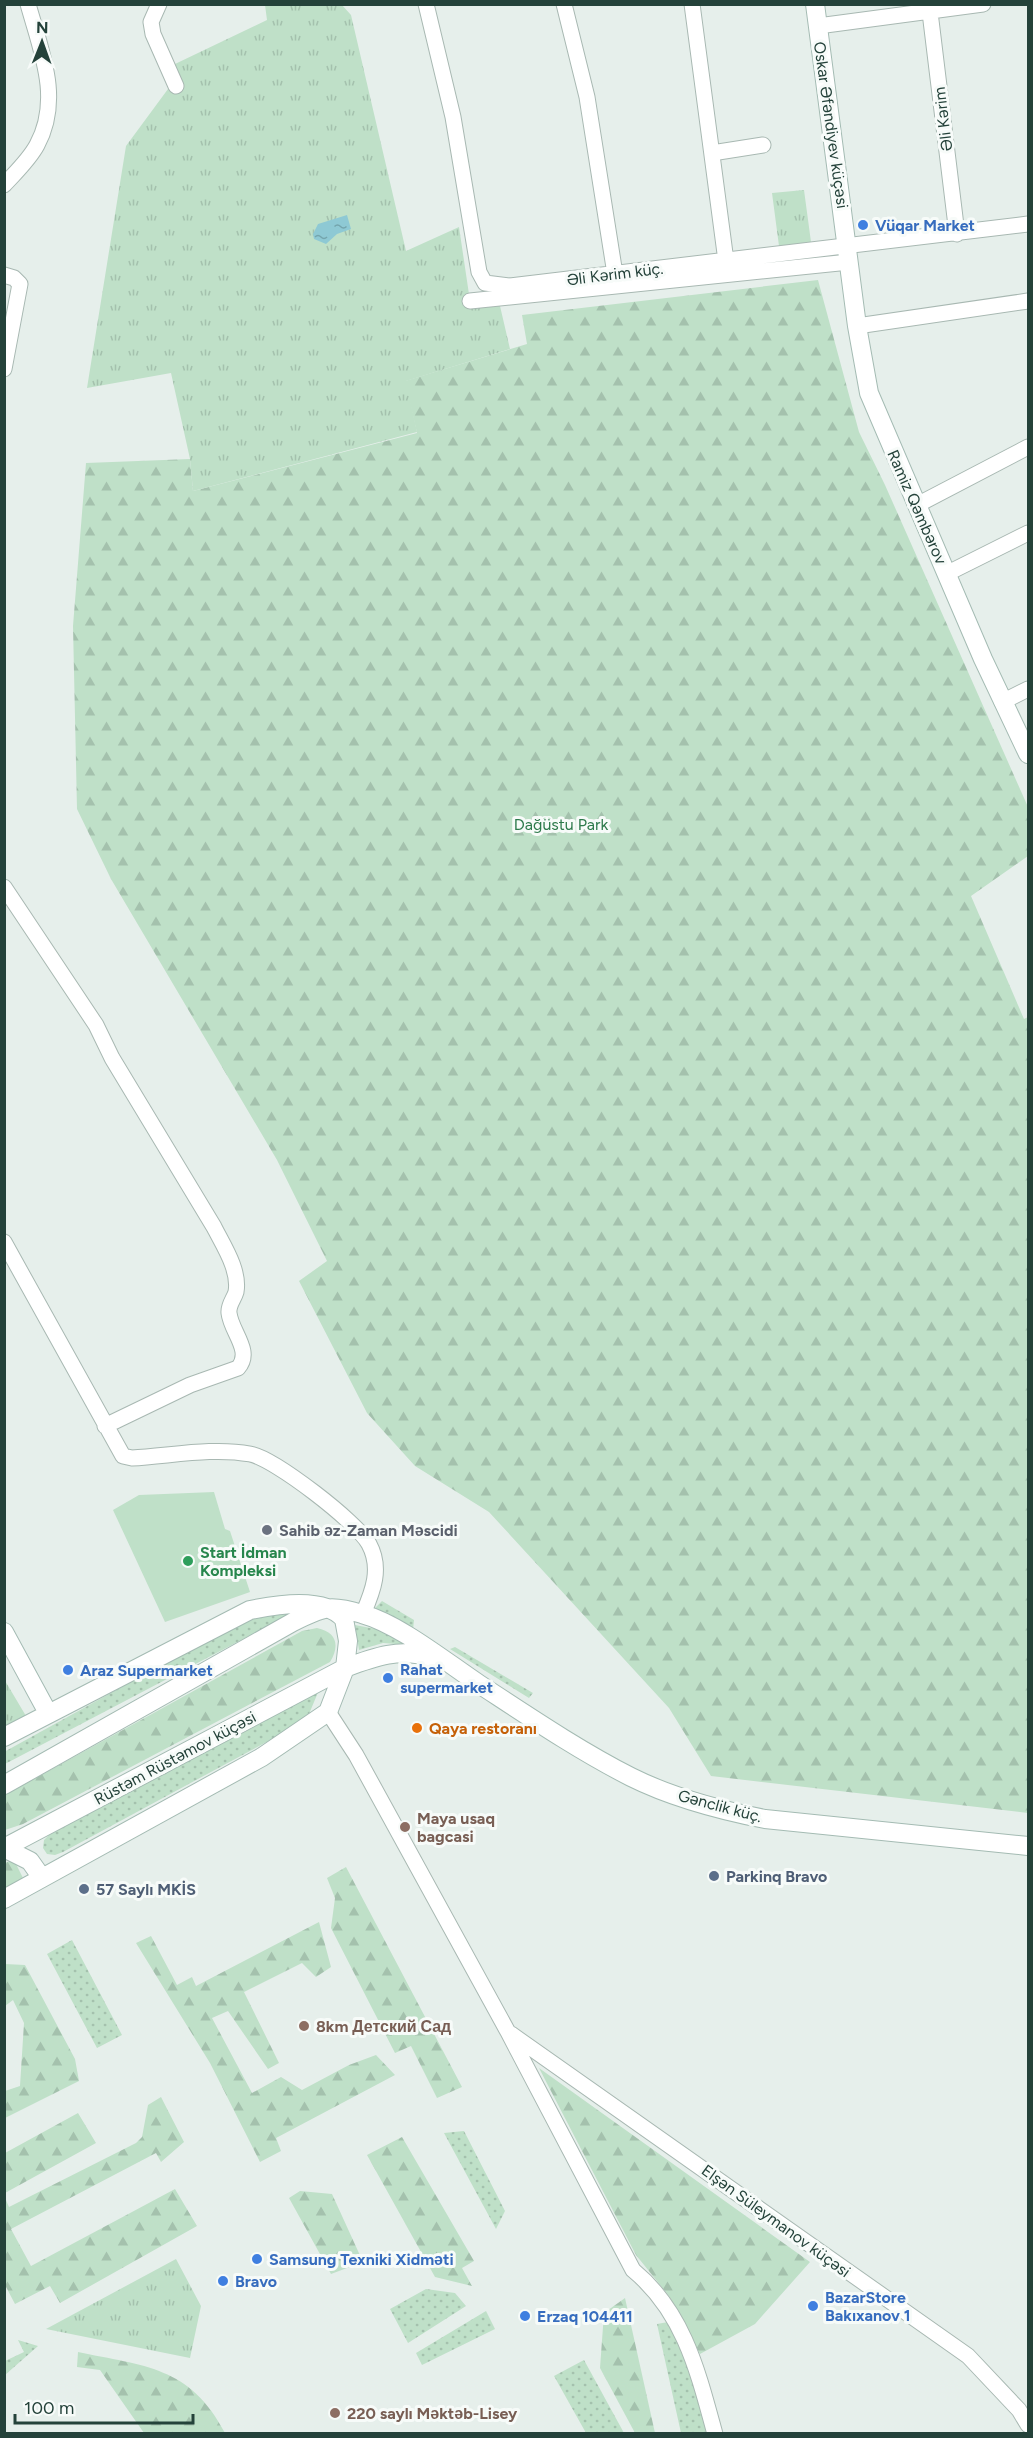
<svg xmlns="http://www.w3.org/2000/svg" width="1033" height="2438" viewBox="0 0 1033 2438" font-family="Figtree,sans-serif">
	<defs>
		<pattern id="grass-dots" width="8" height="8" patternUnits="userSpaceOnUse" patternTransform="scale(1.5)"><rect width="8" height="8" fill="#bfe0c8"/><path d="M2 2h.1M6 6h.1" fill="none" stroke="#a4c1ad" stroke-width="1.8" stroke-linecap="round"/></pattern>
		<pattern id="forest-firs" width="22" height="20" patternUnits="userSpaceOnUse" patternTransform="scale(1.5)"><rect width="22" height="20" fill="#bfe0c8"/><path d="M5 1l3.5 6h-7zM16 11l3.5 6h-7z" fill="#a4c1ad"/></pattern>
		<pattern id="park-tufts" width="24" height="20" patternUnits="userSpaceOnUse" patternTransform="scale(1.5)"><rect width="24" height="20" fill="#bfe0c8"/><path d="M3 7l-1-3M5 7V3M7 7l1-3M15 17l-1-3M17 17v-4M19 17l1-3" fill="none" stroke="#a4c1ad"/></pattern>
		<pattern id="water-ripples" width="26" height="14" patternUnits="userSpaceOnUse" patternTransform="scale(1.5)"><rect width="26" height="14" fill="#8ec9d4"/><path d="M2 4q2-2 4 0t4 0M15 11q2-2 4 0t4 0" fill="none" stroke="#74a5ad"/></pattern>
	</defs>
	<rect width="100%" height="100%" fill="#e6efeb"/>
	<path fill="url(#grass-dots)" d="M382 1601 414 1620 413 1630 375 1608Z
		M266 1613 291 1614 5 1764 4 1752 254 1614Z
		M355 1625 376 1629 409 1645 383 1643 359 1650Z
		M455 1647 533 1693 529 1698 450 1649Z
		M319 1690 309 1714 296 1726 63 1852 55 1855 47 1854 43 1848 44 1840 49 1835Z
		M72 1940 122 2035 97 2048 47 1954Z
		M464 2131 505 2211 496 2229 444 2133Z
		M426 2289 455 2293 466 2306 408 2343 390 2309Z
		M486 2311 495 2329 422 2365 416 2353Z
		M668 2322 692 2368 707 2433H681L657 2324Z
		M18 2340 38 2346 5 2375V2361L24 2352Z
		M584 2360 624 2433H586L554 2376Z"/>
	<path fill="url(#forest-firs)" d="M818 280 859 432 885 485 1028 807V856L971 896 1024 1019 1028 1017V1813L711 1776 669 1708 489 1512 415 1466 367 1413 299 1281 327 1261 277 1160 111 879 77 809 73 626 86 463 190 459 193 491 417 433 405 381 527 344 522 315Z
		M317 1628C337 1632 340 1646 330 1662L23 1824 5 1830V1795L302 1631Z
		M14 1860 24 1880 4 1891V1863Z
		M346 1867 462 2087 437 2098 411 2046 395 2053 331 1928 335 1898 327 1878Z
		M319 1922 331 1967 316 1977 302 1963 244 1992 279 2063 268 2069 228 2011 212 2018 252 2093 281 2077 302 2090 349 2065 376 2055 395 2075 276 2138 281 2151 260 2162 210 2063 136 1943 151 1936 177 1985 192 1977 196 1986Z
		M5 1964 25 1965 75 2059 79 2081 5 2118V2091L20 2086 24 2023 13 2000 5 2006Z
		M539 2068 810 2262 755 2324 700 2354 669 2296 636 2255Z
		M161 2097 184 2142 161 2162 156 2153 11 2229 31 2266 175 2189 197 2226 60 2303 50 2286 15 2304 5 2285V2198L9 2207 136 2143 142 2137 148 2105Z
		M78 2113 96 2143 5 2193V2153Z
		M402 2137 474 2261 462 2268 472 2286 435 2277 367 2155Z
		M300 2191 332 2194 363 2262 331 2274 289 2198Z
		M625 2298 655 2433H635L600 2368 604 2313Z
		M78 2352C144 2366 190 2366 225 2433H144L100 2370 77 2367Z"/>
	<path fill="url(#park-tufts)" d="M265 5H342L351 15 406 251 459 227 470 301 500 306 510 349 406 381 417 432 193 491 190 459 171 373 87 388 126 146 168 89 183 83 175 64 267 20Z
		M804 190 811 242 779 246 772 193Z
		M4 1679 26 1716 4 1728Z
		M176 2259 201 2306 190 2358 46 2329Z"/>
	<path fill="#bfe0c8" d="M214 1492 225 1529 230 1531 250 1592 165 1622 113 1510 139 1495Z"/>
	<path fill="url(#water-ripples)" d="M347 215 351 229 337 234 326 244 314 239 313 234 318 224Z"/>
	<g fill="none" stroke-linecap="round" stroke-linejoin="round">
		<g stroke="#a8b8b2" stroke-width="17">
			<path id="street" d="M159 4 151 22 153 34 176 86
				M426 4 453 117 479 272 485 283 510 286 1028 224
				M564 4 587 97 615 274
				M692 4 726 261
				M929 4 957 234
				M818 26 983 4
				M712 153 763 145
				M4 185C15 173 29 160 37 145 62 99 41 51 28 4
				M4 275 14 278 20 284 4 369
				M470 301 849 262
				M857 326 1028 301
				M917 505 1028 447
				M946 574 1028 533
				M1002 702 1028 689
				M4 887 96 1025 112 1058 214 1227C223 1245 240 1270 236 1292 234 1299 228 1305 229 1313 231 1332 253 1351 238 1368L190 1385 105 1426
				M4 1242 123 1456 132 1458C170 1456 213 1447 250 1454 274 1458 358 1523 369 1544 382 1568 373 1591 363 1614
				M328 1712 356 1755 508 2032 633 2270C684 2312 698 2372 715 2434
				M511 2034 968 2356 1019 2410 1028 2425"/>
		</g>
		<g stroke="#a4bbb3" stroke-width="20">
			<path id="secondary" d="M815 4 857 326 869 393 983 659 1028 754
				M4 1632 48 1713
				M4 1737 250 1610C276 1605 324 1596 344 1619L348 1641 345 1668 328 1712 262 1757 4 1899
				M4 1785 293 1622C323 1607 330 1604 362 1614 399 1624 446 1662 479 1684 528 1716 578 1750 631 1777 673 1798 719 1810 765 1819L1028 1846
				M4 1848 345 1668C374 1657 401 1647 432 1658
				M4 1848 30 1861 42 1878"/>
		</g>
		<use href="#street" stroke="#fff" stroke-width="15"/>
		<use href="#secondary" stroke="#fff" stroke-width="18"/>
	</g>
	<g fill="#3f7fe0" stroke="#f7fbf9" stroke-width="2">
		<circle cx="863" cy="225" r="6"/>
		<circle cx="68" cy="1670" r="6"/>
		<circle cx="388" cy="1678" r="6"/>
		<circle cx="257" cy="2259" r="6"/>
		<circle cx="223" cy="2281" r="6"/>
		<circle cx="813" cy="2306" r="6"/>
		<circle cx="525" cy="2316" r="6"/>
	</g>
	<circle fill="#6b7280" stroke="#f7fbf9" stroke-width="2" cx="267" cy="1530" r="6"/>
	<circle fill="#2e9e5b" stroke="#f7fbf9" stroke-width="2" cx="188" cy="1561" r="6"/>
	<circle fill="#e8710a" stroke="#f7fbf9" stroke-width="2" cx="417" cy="1728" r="6"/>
	<g fill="#8d6e63" stroke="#f7fbf9" stroke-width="2">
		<circle cx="405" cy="1827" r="6"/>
		<circle cx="304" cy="2026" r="6"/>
		<circle cx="335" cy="2413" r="6"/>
	</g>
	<g fill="#5c6f8a" stroke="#f7fbf9" stroke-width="2">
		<circle cx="714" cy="1876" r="6"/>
		<circle cx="84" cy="1889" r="6"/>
	</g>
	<g text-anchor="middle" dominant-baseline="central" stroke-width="6" stroke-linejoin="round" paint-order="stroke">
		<g font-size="16" fill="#24423a" stroke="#f7fbf9">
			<text transform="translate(943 119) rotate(-97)">Əli Kərim</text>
			<text transform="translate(831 125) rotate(82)">Oskar Əfəndiyev küçəsi</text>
			<text transform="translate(615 274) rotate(-7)">Əli Kərim küç.</text>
			<text transform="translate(917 507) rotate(66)">Ramiz Qəmbərov</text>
			<text transform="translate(175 1758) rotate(-28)">Rüstəm Rüstəmov küçəsi</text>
			<text transform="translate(720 1806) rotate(15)">Gənclik küç.</text>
			<text transform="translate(776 2221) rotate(36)">Elşən Süleymanov küçəsi</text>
		</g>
		<g font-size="16" font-weight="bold" fill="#366cbe" stroke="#f7fbf9" text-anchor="start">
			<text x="875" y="225">Vüqar Market</text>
			<text x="400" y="1669">Rahat<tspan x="400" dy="18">supermarket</tspan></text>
			<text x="80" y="1670">Araz Supermarket</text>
			<text x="269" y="2259">Samsung Texniki Xidməti</text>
			<text x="235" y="2281">Bravo</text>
			<text x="825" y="2297">BazarStore<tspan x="825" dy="18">Bakıxanov 1</tspan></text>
			<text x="537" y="2316">Erzaq 104411</text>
		</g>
		<g font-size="16" fill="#2d7a4b" stroke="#f7fbf9">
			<text x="561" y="824">Dağüstu Park</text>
		</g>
		<g font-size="16" font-weight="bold" fill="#5b616d" stroke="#f7fbf9" text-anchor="start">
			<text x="279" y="1530">Sahib əz-Zaman Məscidi</text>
		</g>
		<g font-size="16" font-weight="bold" fill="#27864d" stroke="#f7fbf9" text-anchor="start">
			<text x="200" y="1552">Start İdman<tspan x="200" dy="18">Kompleksi</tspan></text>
		</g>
		<g font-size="16" font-weight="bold" fill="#c56008" stroke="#f7fbf9" text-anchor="start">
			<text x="429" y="1728">Qaya restoranı</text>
		</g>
		<g font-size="16" font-weight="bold" fill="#785e54" stroke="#f7fbf9" text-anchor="start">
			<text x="417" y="1818">Maya usaq<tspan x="417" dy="18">bagcasi</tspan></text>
			<text x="316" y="2026">8km Детский Сад</text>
			<text x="347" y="2413">220 saylı Məktəb-Lisey</text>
		</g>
		<g font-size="16" font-weight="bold" fill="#4e5e75" stroke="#f7fbf9" text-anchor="start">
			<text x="726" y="1876">Parkinq Bravo</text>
			<text x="96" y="1889">57 Saylı MKİS</text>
		</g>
	</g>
	<rect width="1033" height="2438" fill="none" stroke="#24423a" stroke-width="12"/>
	<g transform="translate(42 42) rotate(1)" stroke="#f7fbf9" stroke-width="4.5" paint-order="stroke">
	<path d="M0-4.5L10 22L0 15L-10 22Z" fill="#24423a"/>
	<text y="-9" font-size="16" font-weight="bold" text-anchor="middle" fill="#24423a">N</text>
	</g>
	<path d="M15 2414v9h178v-9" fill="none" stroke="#24423a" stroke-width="3"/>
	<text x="24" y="2414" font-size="18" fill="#24423a" stroke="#f7fbf9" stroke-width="4.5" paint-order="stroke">100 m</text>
</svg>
